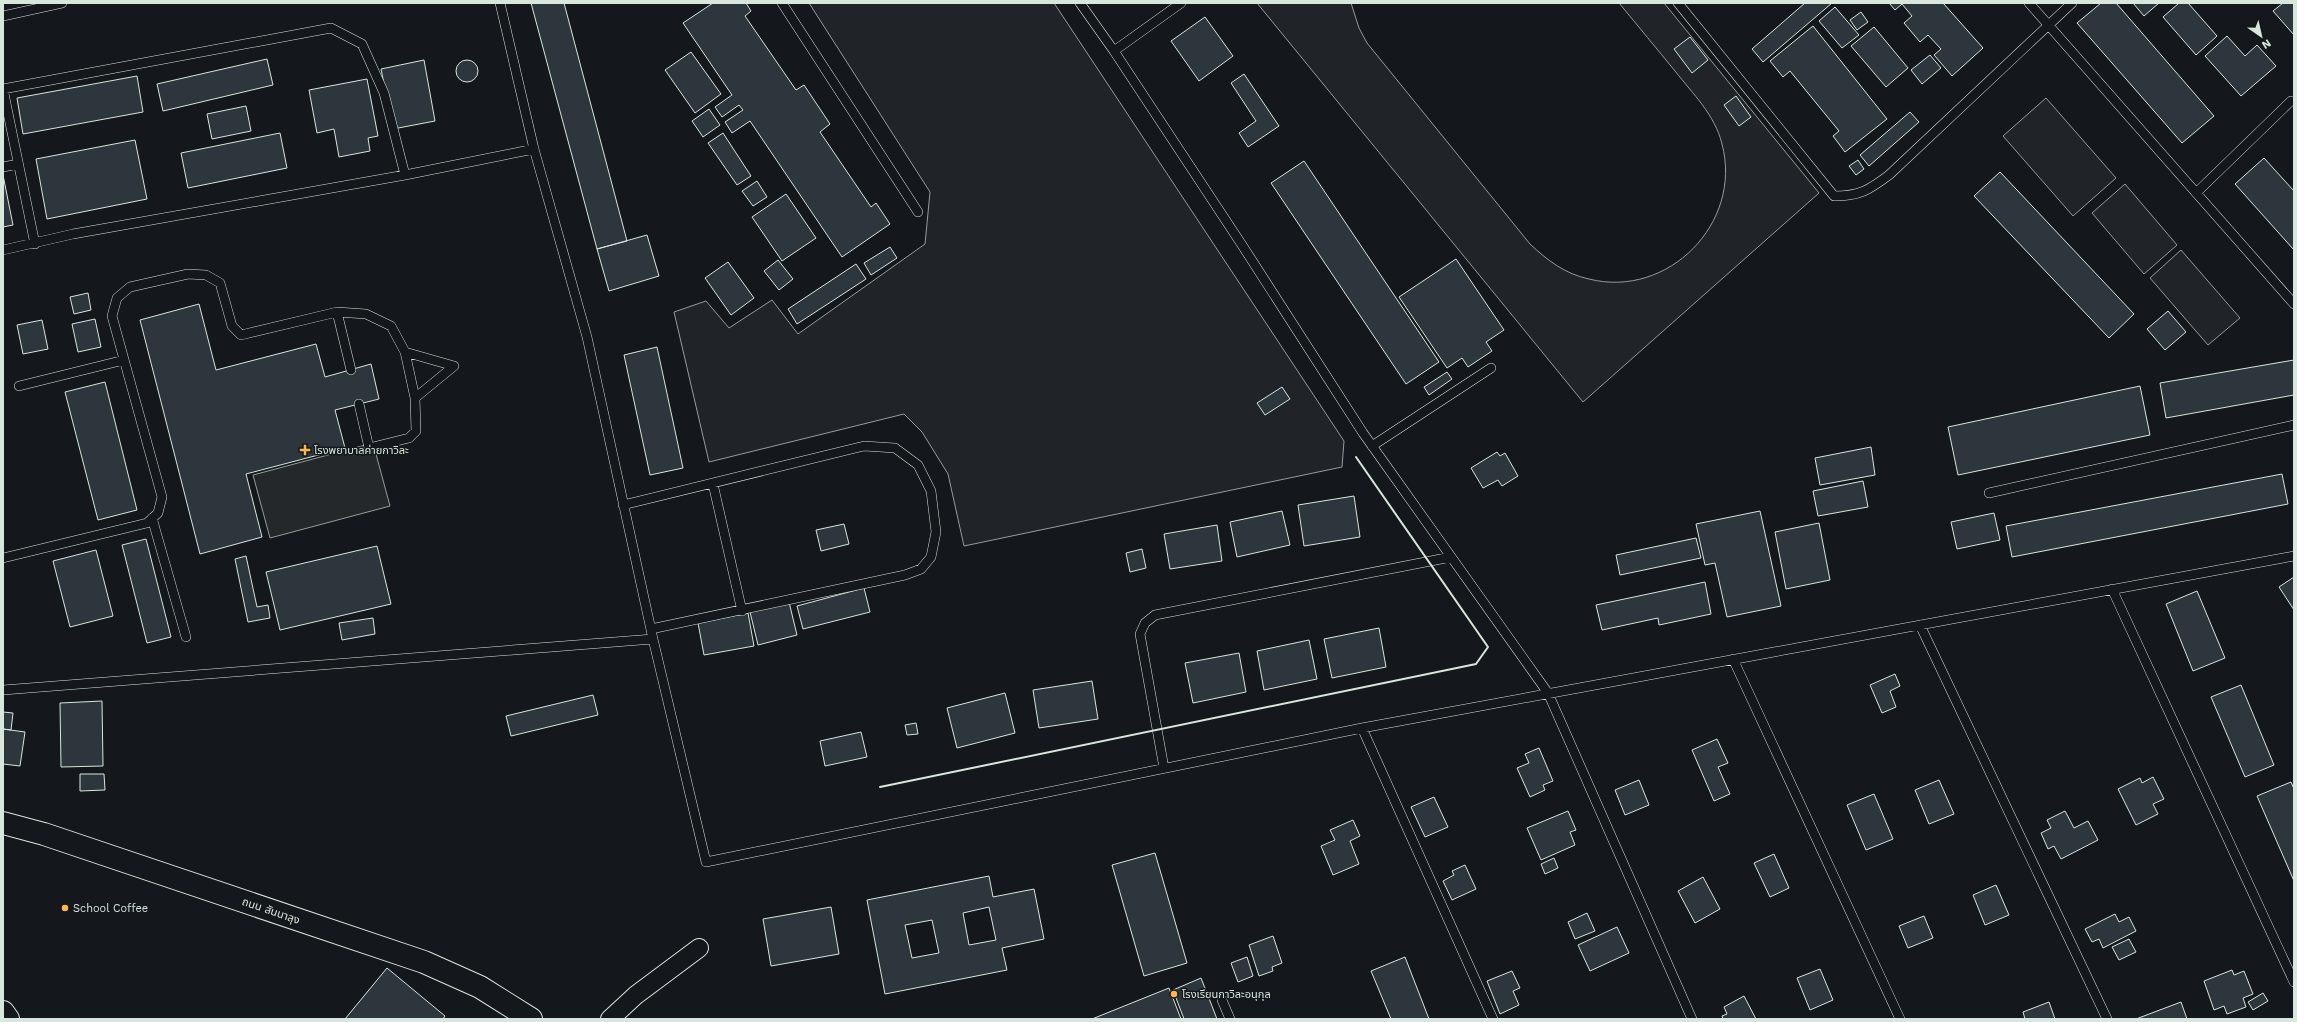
<svg xmlns="http://www.w3.org/2000/svg" width="2297" height="1022" viewBox="0 0 2297 1022" font-family="'Work Sans','Noto Sans Thai',sans-serif">
	<rect width="100%" height="100%" fill="#14181c"/>
	<path fill="#202428" stroke="#939e99" d="M809 3H1054L1344 441 1342 467 964 546 948 474 922 432 904 414 709 462 674 312 706 301 729 328 772 300 798 334 925 244 930 192Z
		M1257 3H1351L1359 28 1367 43 1530 244C1547 260 1565 274 1589 279 1668 299 1743 223 1722 144 1715 115 1693 94 1675 71 1657 49 1638 26 1619 3H1664L1819 193 1583 402Z
		M2046 98 2116 178 2073 216 2003 136Z
		M2125 184 2177 245 2144 274 2092 213Z
		M2181 250 2240 318 2208 345 2150 278Z"/>
	<path fill="#24282b" stroke="#939e99" d="M373 443 390 506 270 538 253 475Z"/>
	<path fill="#2c363c" stroke="#d8e6dc" fill-rule="evenodd" d="M531 3H564L627 241 597 249Z
		M713 3H746L751 11 745 16 796 90 804 85 830 124 820 132 871 207 876 203 890 224 842 257 750 121 732 133 725 122 743 110 739 105 722 117 715 107 732 95 683 23Z
		M1805 3H1832L1763 62 1752 49Z
		M1889 3H1943L1983 48 1952 76 1934 55 1941 49 1928 35 1920 42 1904 23 1912 16 1902 4 1895 10Z
		M2101 3H2116L2214 116 2182 143 2077 23Z
		M2133 3H2159L2144 16Z
		M2179 3H2188L2217 36 2196 55 2163 17Z
		M2283 3H2294V35L2273 11Z
		M1835 7 1859 35 1842 48 1819 21Z
		M1861 12 1868 22 1857 30 1850 20Z
		M1205 17 1233 56 1199 81 1171 41Z
		M1813 26 1887 119 1845 152 1833 136 1839 131 1790 71 1783 77 1770 61Z
		M1874 27 1908 68 1886 87 1851 46Z
		M2227 36 2245 56 2257 45 2276 66 2241 96 2205 56Z
		M1690 37 1708 60 1692 73 1674 49Z
		M691 52 721 94 695 113 665 70Z
		M1930 55 1941 68 1922 84 1911 70Z
		M267 59 273 85 163 111 157 84Z
		M456 71a11 11 0 1 1 22 0a11 11 0 1 1-22 0Z
		M424 60 435 121 393 129 381 69Z
		M1244 74 1279 126 1248 147 1239 133 1256 121 1231 83Z
		M137 76 143 112 23 134 17 98Z
		M367 79 378 136 368 138 370 151 339 157 334 129 317 133 309 90Z
		M1736 96 1751 117 1739 126 1724 105Z
		M246 106 251 131 212 139 207 114Z
		M709 109 720 125 703 137 692 121Z
		M1910 112 1919 122 1869 166 1860 155Z
		M280 133 287 168 188 188 181 153Z
		M723 133 751 176 737 185 708 143Z
		M135 140 147 199 47 219 36 159Z
		M2264 158 2294 191V250L2235 184Z
		M1858 160 1864 169 1856 175 1849 166Z
		M1304 161 1439 362 1406 384 1271 183Z
		M2000 172 2134 314 2109 338 1974 196Z
		M3 175 13 225 3 227Z
		M757 181 767 197 753 206 742 191Z
		M786 194 816 238 782 261 752 217Z
		M647 235 659 276 609 291 597 249Z
		M890 247 897 258 871 275 864 263Z
		M1456 259 1504 330 1486 342 1492 351 1468 367 1462 358 1447 368 1399 297Z
		M778 260 793 279 779 290 764 271Z
		M728 262 754 298 731 315 705 278Z
		M856 264 866 279 797 324 788 309Z
		M88 293 91 310 74 314 70 297Z
		M199 304 216 370 316 344 325 377 371 364 379 399 335 410 345 448 246 474 262 537 200 554 140 320Z
		M2168 311 2186 332 2165 350 2147 329Z
		M95 319 101 347 78 352 72 324Z
		M42 320 48 349 23 354 17 325Z
		M657 347 683 468 650 475 624 355Z
		M2294 360V395L2166 418 2160 383Z
		M1447 372 1452 379 1429 395 1424 387Z
		M105 382 137 510 98 520 65 392Z
		M2140 386 2150 435 1958 475 1948 427Z
		M1282 387 1290 399 1265 415 1257 403Z
		M1871 447 1875 475 1820 485 1815 458Z
		M1497 452 1500 456 1505 453 1518 476 1502 486 1498 480 1483 488 1471 468Z
		M2282 474 2288 504 2012 557 2006 526Z
		M1863 481 1868 507 1818 516 1813 491Z
		M1354 496 1360 537 1304 546 1298 505Z
		M1282 511 1290 545 1237 557 1230 522Z
		M1760 511 1781 606 1727 617 1715 563 1705 565 1696 524Z
		M1994 513 2000 540 1957 549 1951 522Z
		M1819 523 1830 580 1786 589 1775 532Z
		M844 524 849 544 821 551 816 530Z
		M1217 525 1222 561 1170 569 1164 534Z
		M1696 538 1701 558 1620 575 1616 555Z
		M146 539 171 637 147 643 122 545Z
		M377 546 391 604 280 630 266 572Z
		M1142 549 1146 568 1130 572 1126 553Z
		M96 550 113 616 70 627 53 561Z
		M246 556 257 607 268 605 270 618 248 622 235 559Z
		M2294 577V610L2279 587Z
		M1705 582 1711 614 1659 625 1658 618 1602 630 1596 605Z
		M864 588 870 612 803 629 797 606Z
		M2197 591 2225 658 2193 671 2166 604Z
		M789 602 797 635 758 645 750 612Z
		M748 613 754 646 704 655 698 623Z
		M373 618 375 634 342 640 339 623Z
		M1379 628 1386 667 1332 678 1324 639Z
		M1309 640 1317 679 1264 690 1257 651Z
		M1239 653 1246 692 1193 703 1185 663Z
		M1895 674 1900 686 1890 691 1896 707 1882 713 1870 685Z
		M1092 681 1098 719 1039 728 1033 690Z
		M2241 685 2274 765 2245 777 2211 697Z
		M1005 693 1015 733 957 748 947 708Z
		M593 695 598 715 511 736 506 716Z
		M102 701 103 766 61 767 60 703Z
		M3 712 13 713 11 730 3 729Z
		M916 723 918 734 907 735 905 725Z
		M3 729 25 732 20 766 3 764Z
		M861 732 867 757 825 766 820 741Z
		M1717 739 1728 763 1718 767 1730 794 1714 801 1692 750Z
		M1539 748 1553 781 1543 785 1545 790 1530 797 1517 768 1529 763 1525 754Z
		M80 774H104L105 790 80 791Z
		M2153 777 2164 799 2153 804 2158 814 2136 825 2118 789 2140 778 2142 783Z
		M1639 780 1649 805 1625 815 1615 790Z
		M1939 780 1954 814 1929 824 1915 790Z
		M2291 782 2294 789V881L2257 796Z
		M1874 794 1893 839 1866 850 1847 805Z
		M1434 797 1448 827 1425 837 1411 807Z
		M1568 811 1576 830 1570 832 1575 845 1541 860 1527 828Z
		M2065 811 2074 828 2088 821 2098 840 2061 859 2054 846 2048 849 2041 833 2051 828 2047 820Z
		M1353 820 1360 836 1350 841 1359 864 1333 875 1321 846 1335 840 1330 830Z
		M1155 853 1187 963 1144 976 1112 865Z
		M1774 854 1789 888 1770 897 1754 863Z
		M1554 858 1558 868 1545 874 1541 864Z
		M1465 865 1476 889 1452 900 1443 881 1454 875 1452 871Z
		M989 876 993 897 1034 889 1044 939 1002 948 1007 970 885 994 867 900ZM989 907 996 940 969 945 963 913ZM932 920 939 953 912 958 905 925Z
		M1703 877 1720 909 1695 923 1678 891Z
		M1996 885 2009 915 1985 925 1973 895Z
		M831 907 839 954 771 966 763 919Z
		M1587 913 1595 931 1575 939 1568 922Z
		M2115 914 2119 922 2129 917 2136 931 2103 948 2099 939 2092 942 2085 929Z
		M1924 916 1933 938 1908 948 1899 926Z
		M1617 927 1629 953 1590 971 1578 945Z
		M1273 936 1282 963 1272 967 1273 971 1259 976 1249 945Z
		M2129 939 2136 952 2119 960 2112 947Z
		M1247 957 1253 976 1238 982 1231 963Z
		M1405 957 1429 1019H1391L1371 971Z
		M387 968 445 1016 443 1019H345Z
		M1820 969 1833 1000 1810 1010 1797 978Z
		M2232 970 2234 975 2244 971 2253 994 2243 998 2246 1007 2227 1014 2224 1006 2214 1010 2204 981Z
		M1512 971 1520 988 1513 991 1519 1005 1500 1014 1487 981Z
		M1201 978 1217 1019H1184L1173 990Z
		M1169 988 1181 1019H1092Z
		M2263 993 2268 1001 2253 1010 2248 1002Z
		M1744 996 1756 1019H1723L1722 1016 1727 1014 1724 1007Z
		M2049 1002 2055 1019H2025L2023 1012Z
		M2181 1002 2187 1019H2136Z"/>
	<g fill="none" stroke-linecap="round" stroke-linejoin="round">
		<g stroke="#d8e6dc" stroke-width="10">
			<path id="service" d="M500 3 534 149 587 337 653 639 706 862 1362 728 2294 556
				M782 3 918 212
				M1080 3 1114 51 1242 245 1363 433 1548 693 1692 1019
				M1678 3 1834 196C1860 196 1869 190 1889 175L2072 3
				M2029 3 2294 304
				M3 16 62 3
				M1114 51 1181 3
				M3 167 18 164
				M2196 193 2291 101
				M35 244 3 89 331 28 362 44 384 93 405 175
				M3 250 73 234 405 175 534 149
				M337 312 366 314 391 326 405 352 454 366
				M405 352 415 398
				M19 386 124 360
				M359 404 369 448 409 438 416 431 415 398 454 366
				M1372 446 1491 368
				M713 484 742 611
				M1989 493 2294 425
				M623 505 864 446 895 448 918 465 931 491 936 532 931 557 921 569 905 575 651 629
				M152 518 186 637
				M3 558 147 523 158 513 162 497 112 316 117 298 130 287 188 274 206 275 220 283 232 326 241 335 337 312 351 370
				M2112 589 2294 982
				M1920 625 2107 1019
				M1733 659 1900 1019
				M3 690 653 639
				M1362 728 1493 1019
				M1164 768 1140 634 1145 623 1155 615 1451 557
				M1222 1000 1230 1019"/>
		</g>
		<g stroke="#d8e6dc" stroke-width="20">
			<path id="minor" d="M610 1019 636 995 699 948"/>
		</g>
		<g stroke="#d8e6dc" stroke-width="24">
			<path id="tertiary" d="M3 823 44 834 424 962 480 987 531 1019
				M3 1012 8 1019"/>
		</g>
		<use href="#service" stroke="#14181c" stroke-width="9"/>
		<use href="#minor" stroke="#14181c" stroke-width="18"/>
		<use href="#tertiary" stroke="#14181c" stroke-width="22"/>
		<path stroke="#d8e6dc" stroke-width="2" d="M880 787 1476 664 1488 647 1356 457"/>
	</g>
	<g fill="#ffb74d" stroke="#14181c" stroke-width="1.5">
		<path d="M303 444h4v4h4v4h-4v4h-4v-4h-4v-4h4z"/>
		<circle cx="65" cy="908" r="4"/>
		<circle cx="1174" cy="994" r="4"/>
	</g>
	<g text-anchor="middle" dominant-baseline="central" stroke-width="3" stroke-linejoin="round" paint-order="stroke">
		<g font-size="11" fill="#d8e6dc" stroke="#14181c" text-anchor="start">
			<text x="314" y="450">โรงพยาบาลค่ายกาวิละ</text>
			<text x="73" y="908">School Coffee</text>
			<text x="1182" y="994">โรงเรียนกาวิละอนุกุล</text>
		</g>
		<g font-size="11" fill="#d8e6dc" stroke="#14181c">
			<text transform="translate(271 911) rotate(19)">ถนน สันนาลุง</text>
		</g>
	</g>
	<rect width="2297" height="1022" fill="none" stroke="#d8e6dc" stroke-width="8"/>
	<g transform="translate(2261 36) rotate(146)" stroke="#14181c" stroke-width="3" paint-order="stroke">
	<path d="M0-3L7 15L0 10L-7 15Z" fill="#d8e6dc"/>
	<text y="-6" font-size="11" font-weight="bold" text-anchor="middle" fill="#d8e6dc">N</text>
	</g>
</svg>
